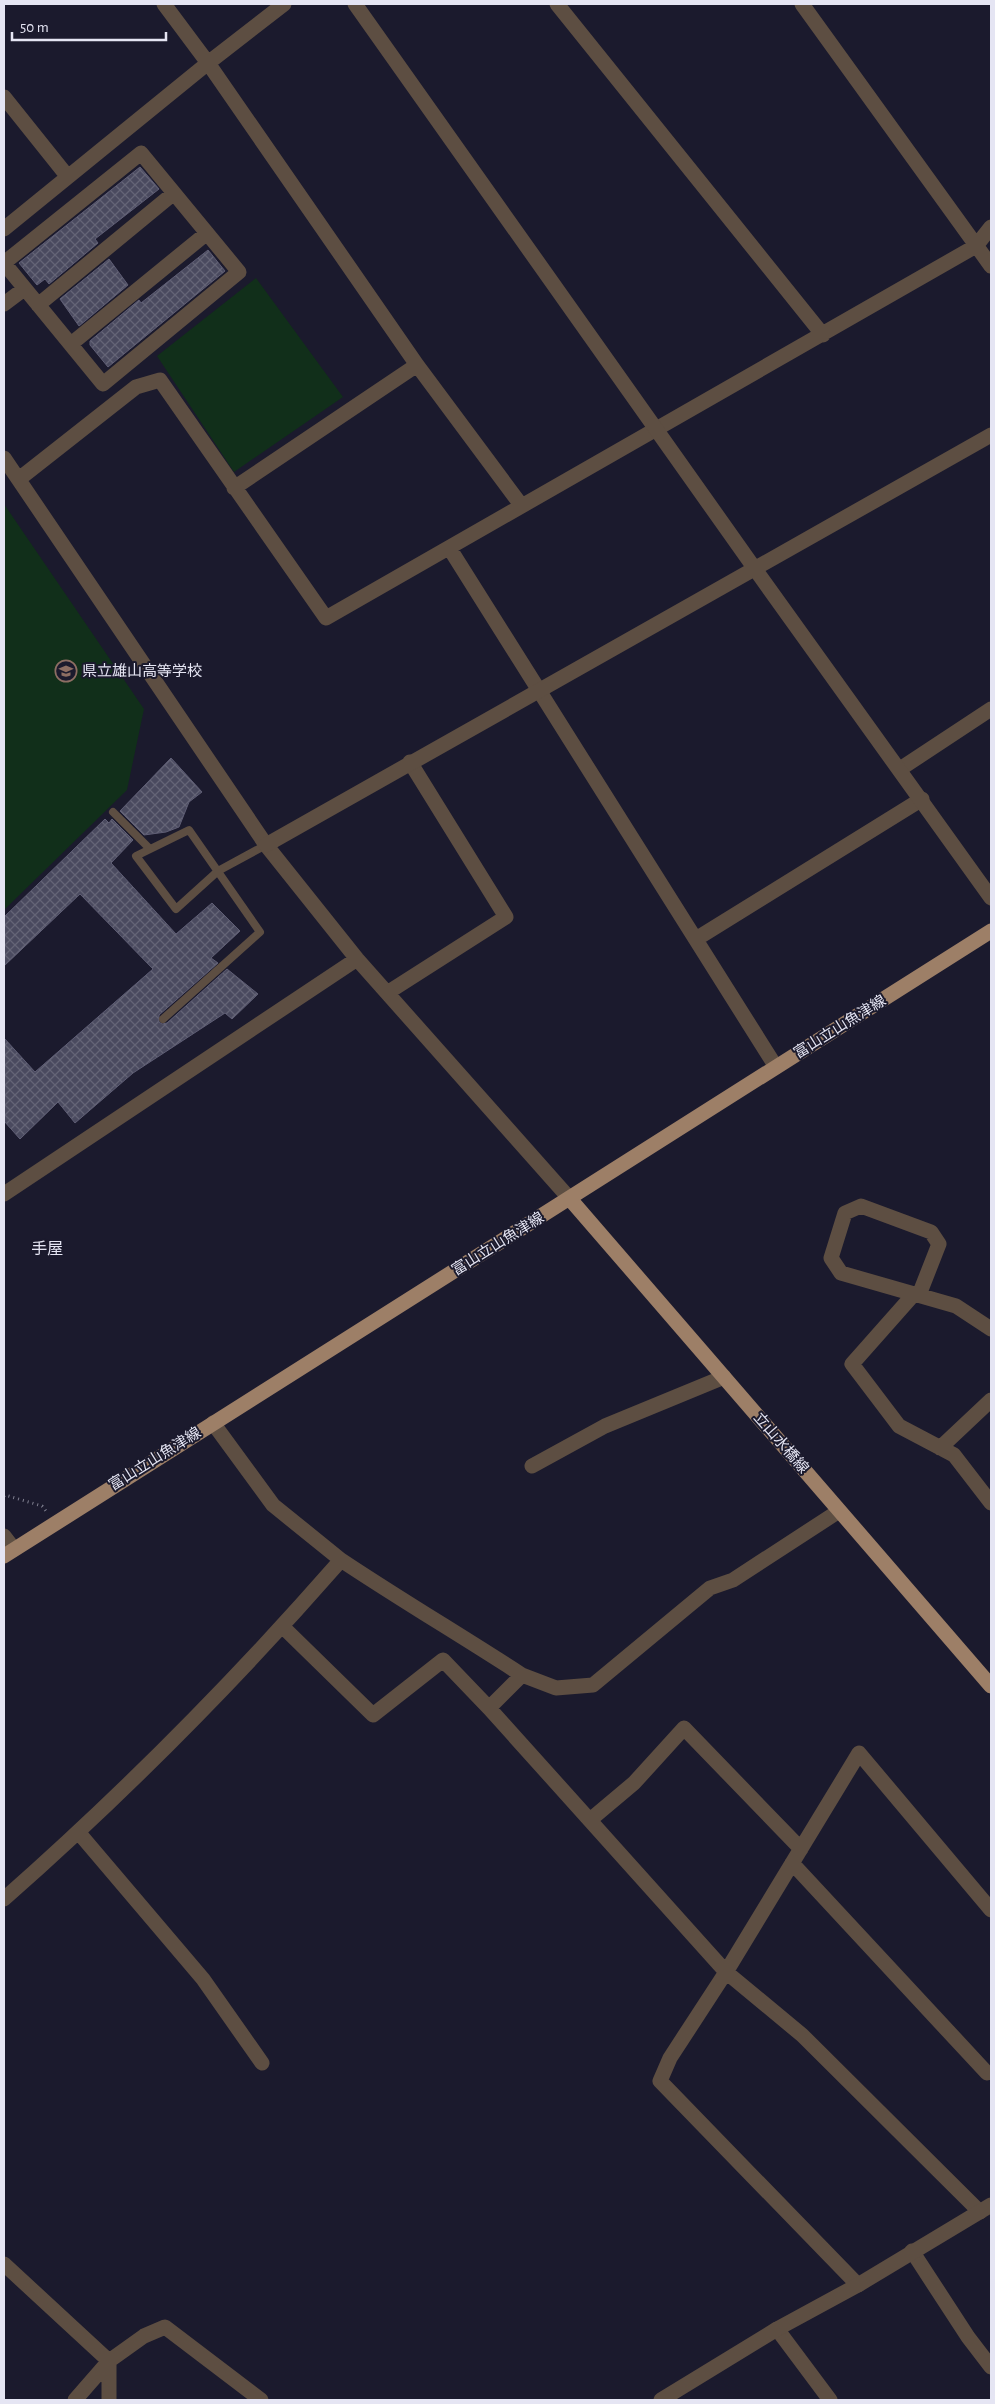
<svg xmlns="http://www.w3.org/2000/svg" width="995" height="2404" viewBox="0 0 995 2404" font-family="'Alegreya Sans','Noto Sans JP',sans-serif">
	<defs>
		<pattern id="building-cross-hatch" width="8" height="8" patternUnits="userSpaceOnUse" patternTransform="scale(1.25)"><rect width="8" height="8" fill="#4a4a5f"/><path d="M0 0l8 8M0 8l8-8" fill="none" stroke="#646476"/></pattern>
	</defs>
	<rect width="100%" height="100%" fill="#1b1a2d"/>
	<path fill="#112f1a" d="M256 278 343 397 234 472 157 356Z
		M4 504 144 709 127 790 4 910Z"/>
	<path fill="url(#building-cross-hatch)" stroke="#5f5e75" d="M140 167 159 189 95 239 98 243 49 284 45 279 37 285 19 263Z
		M208 250 225 271 108 367 90 345V341L139 300 141 303Z
		M109 259 128 285 79 326 60 299Z
		M171 758 202 792 189 802 179 827 166 832 144 835 120 811Z
		M105 819 109 823 112 819 133 840 111 863 176 934 212 903 240 931 211 958 218 963 159 1015V1022L162 1024 167 1023 227 969 258 994 232 1019 225 1013 133 1073 75 1123 58 1102 20 1139 4 1121V1038L35 1072 153 969 80 894 4 966V917Z"/>
	<g fill="none" stroke-linecap="round" stroke-linejoin="round">
		<path stroke="#828292" stroke-width="3" stroke-dasharray="1 4" stroke-linecap="butt" d="M4 1496 5 1495 42 1506 46 1511"/>
		<path stroke="#5d4e42" stroke-width="8" d="M113 812 150 849
			M163 1019 260 932 189 830 136 856 176 909 218 871 266 845"/>
		<path stroke="#5d4e42" stroke-width="15" d="M164 4 208 63 417 365 521 505
			M557 4 823 335
			M802 4 991 266
			M4 97 68 177
			M141 153 239 272 103 384 4 263Z
			M4 229 208 63 284 4
			M4 304 24 289
			M38 305 174 193
			M71 344 207 233
			M4 458 266 845 357 959 570 1199
			M19 479 136 387 160 380 326 618 976 246 991 227
			M234 488 417 365
			M450 549 776 1067
			M900 769 991 709
			M696 939 922 799
			M387 993 506 917 410 762
			M4 1194 357 959
			M914 1294 852 1364 899 1426 954 1455 991 1503
			M919 1295 939 1244 931 1232 861 1206 845 1213 831 1258 841 1273 956 1306 991 1329
			M940 1448 991 1400
			M532 1466 605 1426 724 1377
			M341 1560C401 1600 462 1636 522 1675
			M283 1627 373 1715 443 1660 489 1708 726 1972 802 2035 980 2212
			M489 1708 522 1675 556 1688 593 1685 710 1588 733 1580 839 1511
			M590 1820 634 1783 684 1728 801 1849
			M79 1833 203 1979 262 2063
			M792 1863 987 2073
			M4 1899C123 1794 236 1680 341 1560L273 1505 213 1423
			M912 2251 968 2337 991 2367
			M4 2264 109 2361 144 2336 165 2327 261 2400
			M858 2285 660 2081 670 2058 726 1972 859 1753 991 1910
			M777 2329 830 2400
			M75 2400 109 2361
			M109 2400V2361"/>
		<path stroke="#5d4e42" stroke-width="15" d="M355 4 755 569 991 898
			M266 845 991 435
			M4 1536 14 1549
			M661 2400 777 2329 858 2285 991 2205"/>
		<path stroke="#9d7f67" stroke-width="15" d="M570 1199 991 1686
			M4 1556 991 931"/>
	</g>
	<defs>
		<g id="school-ring" transform="scale(1.125)"><circle r="9.5" fill="#1b1a2d" stroke="#8d6e63" stroke-width="1.5"/><path d="M0-5L7-2L0 1L-7-2ZM-4 1L0 2.5L4 1V4Q0 6-4 4Z" fill="#8d6e63"/></g>
	</defs>
	<g fill-rule="evenodd">
		<use href="#school-ring" x="66" y="671"/>
	</g>
	<g text-anchor="middle" dominant-baseline="central" stroke-width="4" stroke-linejoin="round" paint-order="stroke">
		<g font-size="15" fill="#e5e5f3" stroke="#1b1a2d" text-anchor="start">
			<text x="82" y="671">県立雄山高等学校</text>
		</g>
		<g font-size="15" fill="#e5e5f3" stroke="#1b1a2d">
			<text transform="translate(840 1027) rotate(-32)">富山立山魚津線</text>
			<text transform="translate(498 1244) rotate(-32)">富山立山魚津線</text>
			<text transform="translate(781 1443) rotate(49)">立山水橋線</text>
			<text transform="translate(155 1459) rotate(-32)">富山立山魚津線</text>
		</g>
		<g font-size="16" fill="#e5e5f3" stroke="#1b1a2d">
			<text x="47" y="1249">手屋</text>
		</g>
	</g>
	<rect width="995" height="2404" fill="none" stroke="#e5e5f3" stroke-width="10"/>
	<path d="M12 32v8h154v-8" fill="none" stroke="#e5e5f3" stroke-width="2.5"/>
	<text x="20" y="32" font-size="15" fill="#e5e5f3" stroke="#1b1a2d" stroke-width="4" paint-order="stroke">50 m</text>
</svg>
